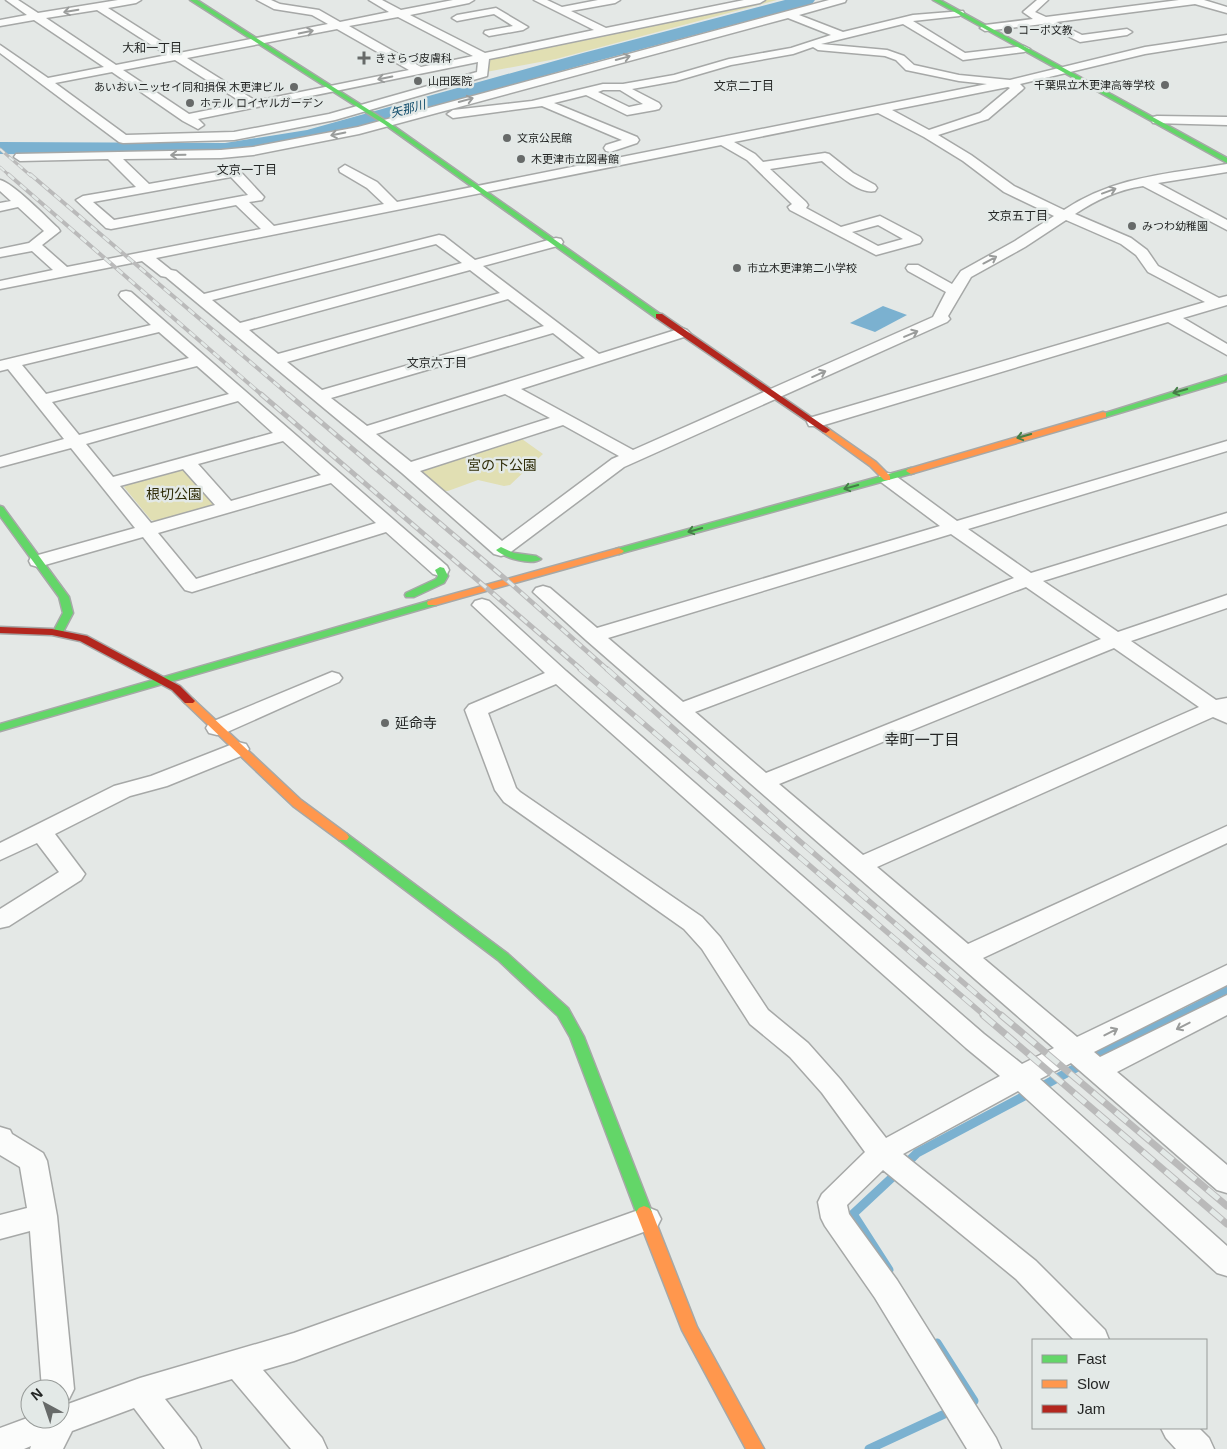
<svg xmlns="http://www.w3.org/2000/svg" width="1227" height="1449" viewBox="0 0 1227 1449" font-family="Helvetica,'Noto Sans JP',sans-serif">
	<rect width="100%" height="100%" fill="#e4e8e6"/>
	<path fill="#e1dfb3" d="M764 0H777L556 59 486 72 488 58Z
		M516 439H522L543 454 510 485 504 486 478 480 448 491H443L420 472 422 470Z
		M178 469 186 470 216 503 215 507 161 523 151 520 124 487 128 483Z"/>
	<path fill="#7bb1d0" d="M883 306 907 315 875 332 850 323Z"/>
	<g fill="none" stroke-linecap="round" stroke-linejoin="round">
		<path stroke="#7bb1d0" stroke-width="7" d="M1176 1016 1227 990"/>
		<path stroke="#7bb1d0" stroke-width="9" d="M1091 1059 1178 1015
			M1039 1088 1083 1064
			M905 1165 917 1153 1030 1093
			M889 1270 853 1214 898 1172
			M937 1343 974 1401 965 1405
			M869 1449 951 1411"/>
		<path fill="#7bb1d0" fill-rule="evenodd" d="M785 0H815L812 4 597 61 309 142 225 155 0 154V142L225 143 307 130 583 53Z"/>
		<g stroke="#a6a8a7" stroke-width="3">
			<path id="street" d="M6 0H18L38 13 118 0H141L136 3 108 8 179 53 328 24 312 15 274 9 257 0H271L280 4 319 10 340 22 389 12 369 0H382L401 10 453 0H474L469 3 410 15 485 53 594 30 534 0H547L562 7 598 0H620L615 3 571 11 606 28 744 0H765L760 3 489 59 487 76 335 120 234 140 123 143 119 142 0 53V45L48 78 104 67 34 20 0 26V20L27 15ZM97 10 167 55 116 65 46 18ZM398 17 473 56 421 67 349 26ZM337 29 409 70 256 101 187 58ZM175 60 243 103 189 114 123 70ZM478 62 477 72 329 114 234 132 126 135 55 83 112 72 183 121 198 129 204 125 198 119Z
				M829 0H846L845 2 799 15 843 32 913 15 963 11 964 13 959 16 913 21 965 53 1024 46 1030 49 1024 52 963 60 903 24 821 44 887 50 904 56 914 65 959 75 1010 80 1145 47 1227 35V41L1145 54 1020 84 1024 88 1022 90 988 119 938 135 971 155 1014 186 1064 210C1115 176 1168 174 1227 164V172L1158 183 1227 220V230L1143 186C1117 190 1096 200 1075 214L1131 238 1147 250 1158 266 1219 298 1227 296V305L1183 318 1227 344V355L1168 322 821 426H809L807 422 809 418 1205 302 1148 272 1136 255 1121 244 1066 220 1025 247 971 277 948 316 950 319 947 322 624 467 508 554 501 556 494 554 402 473 166 277 161 276 142 261 0 289V281L53 270 32 251 0 257V249L29 243 44 231 18 207 0 211V203L11 201 0 191V180C13 183 46 217 58 228L60 231 42 245 67 267 261 229 236 205 111 229 106 228 76 200 83 196 136 187 108 159 20 161 14 157 16 154 221 150 253 147 358 127ZM788 18 831 35 791 48 729 59 674 75 623 84H603L532 101 453 110 447 114 453 118 542 106 622 140 606 145 604 148 606 151 610 152 637 143 639 140 637 137 554 103 586 95 627 115 655 110 659 109 661 106 659 103 632 89 676 81 731 65 793 54 813 47 818 50 885 56 896 60 906 70 959 81 987 84 397 202 377 182 345 165 339 169 340 172 367 188 384 204 274 226 249 202 262 200 264 197 239 170 234 169 149 184 123 159 221 158 253 155 359 134ZM1008 87 1010 88 980 113 929 130 892 110ZM603 90H620L643 104 629 107 598 92ZM878 113 924 137 963 161 1004 192 1054 216 1015 241 961 271 952 284 918 265H908L906 268 908 271 946 292 933 317 633 450 521 389 687 336 690 333 687 330 682 328 599 354 483 266 561 245 563 242 561 239 556 238 475 260 444 236 439 235 204 294 176 271 171 270 156 258 721 145 747 160 792 204 788 207 790 210 876 255 920 243 922 240 920 237 880 216 841 227 806 208 808 205 806 202 770 169 822 161C834 171 859 195 875 191L877 188 875 185 853 173 829 154 825 153 763 162 755 154 734 142ZM231 177 248 195 114 220 93 202ZM878 225 903 239 878 246 852 232ZM436 244 462 263 240 323 212 300ZM470 270 500 293 278 354 249 330ZM508 299 544 326 322 390 287 362ZM553 333 585 358 367 426 331 398ZM505 394 550 418 411 462 376 434ZM563 425 619 456 612 459 502 541 420 471Z
				M1037 0H1048L1035 12 1046 17 1179 0H1204L1227 7V13L1195 4 1056 22 1082 35 1127 29 1132 32 1127 35 1080 42 1043 24 985 31 980 28 985 25 1033 19 1023 12Z
				M496 8 528 27 523 30 489 36 484 33 485 31 513 26 494 14 457 21 452 18 457 15Z
				M1157 116 1227 117V125L1153 123 1151 120 1153 117Z
				M126 291 131 292 447 566 449 570 447 574 440 576 433 574 386 532 192 592 185 590 143 537 38 567 31 565 29 561 31 557 135 528 71 448 0 467V457L64 439 8 369 0 371V361L151 325 121 298 119 295 121 292ZM159 332 189 358 46 394 22 365ZM197 366 229 394 79 435 52 402ZM238 401 273 433 113 477 86 444ZM283 441 321 475 231 501 198 464ZM183 469 215 505 151 523 120 486ZM331 483 376 523 196 579 158 533Z
				M1227 441V451L968 529 1031 573 1227 513V524L1043 581 1118 632 1227 595V608L1131 641 1216 700 1227 698V723L1213 717 877 867 968 944 1227 826V843L983 958 1077 1037 1227 965V985L1094 1052 1100 1057 1227 995V1015L1117 1072 1227 1165V1193L1217 1190 1071 1063 1040 1079 1227 1246V1276L1217 1273 1018 1091 903 1154 1036 1261 1105 1330 1109 1340H1074L1016 1279 883 1170 847 1205 849 1214 897 1280 996 1438 1001 1449H967L875 1298 825 1226 821 1218 818 1202 822 1194 865 1152 822 1093 790 1057 750 1024 702 949 684 929 504 802 495 790 465 710 469 705 545 673 472 605 475 601 482 599 489 601 566 671 984 1034 1022 1064 1054 1048 586 640 533 592 536 588 543 586 550 588 597 628 940 526 881 482 878 478 881 474 887 473 893 474 957 521ZM951 534 1014 578 683 702 608 638ZM1026 587 1101 639 766 773 695 712ZM1114 648 1199 707 863 855 779 784ZM556 684 966 1048 1000 1076 886 1138 840 1079 808 1043 768 1010 720 937 702 917 520 792 516 788 488 713Z
				M332 672 339 674 342 678 339 682 225 733 217 735 209 733 206 728 209 723Z
				M238 742 246 744 249 749 246 754 167 786 130 796 55 834 85 874 81 880 9 926 0 928V909L59 872 37 843 0 860V843L114 786 151 776Z
				M0 1127 10 1130 12 1134 43 1153 47 1161 57 1216 74 1389 69 1399 63 1401 68 1404 140 1378 294 1333 647 1207 657 1211 661 1219 657 1227 294 1361 263 1370 322 1438 327 1449H291L232 1379 165 1399 196 1438 201 1449H165L134 1408 72 1431 63 1449H30L31 1446 24 1449H0V1428L30 1417V1419H60V1389H42L30 1231 0 1239V1215L27 1208 20 1167 0 1155Z
				M1161 1428H1199L1209 1438 1214 1449H1176L1166 1438Z"/>
		</g>
		<g stroke="#a6a8a7" stroke-width="3">
			<path id="fast" d="M190 0H197L388 122 663 316 656 318 384 124Z
				M933 0H940L1227 158V163Z
				M1227 375V381L1106 417H1100L1099 415Z
				M911 468 914 469V473L622 553 619 554 614 551 616 549Z
				M0 506 3 507 69 597 73 613 62 634H54L53 632 63 613 59 597 0 516Z
				M501 547 514 553 536 556 541 559C532 566 504 558 496 550Z
				M440 567 444 568 448 576 444 583 414 597H406L405 595 406 593 436 579 438 576 435 570Z
				M432 600 436 601 437 603 436 605 0 731V724Z
				M343 833 347 834 508 954 568 1008 584 1037 652 1212 649 1216 644 1218 639 1216 636 1212 570 1037 558 1016 498 960 339 840 337 837Z"/>
		</g>
		<g stroke="#a6a8a7" stroke-width="3">
			<path id="slow" d="M1103 412 1106 413V417L914 473 911 474 906 471 908 469Z
				M826 427 876 462 890 476V480H884L870 466 823 432V428Z
				M619 548 624 551 622 553 436 605H428L427 603 428 601Z
				M189 698 193 699 301 800 347 834 349 837 347 840H339L293 806 185 703 183 701 185 699Z
				M644 1206 649 1208 652 1212 697 1327 764 1449H746L682 1330 636 1212 639 1208Z"/>
		</g>
		<g stroke="#a6a8a7" stroke-width="3">
			<path id="jam" d="M656 314H662L830 430 826 433 823 432 656 318Z
				M0 627 52 629 87 636 180 686 195 701 193 703H185L172 690 80 641 52 635 0 633Z"/>
		</g>
		<use href="#street" fill="#fbfcfb" fill-rule="evenodd"/>
		<use href="#fast" fill="#63d668" fill-rule="evenodd"/>
		<use href="#slow" fill="#ff974d" fill-rule="evenodd"/>
		<use href="#jam" fill="#b3261e" fill-rule="evenodd"/>
		<g stroke="#bababa" stroke-width="3">
			<path id="rail-far4" d="M0 149 31 176
				M0 167 10 176"/>
		</g>
		<g stroke="#bababa" stroke-width="4">
			<path id="rail-far3" d="M8 174 262 395
				M30 174 289 395"/>
		</g>
		<g stroke="#bababa" stroke-width="5">
			<path id="rail-far2" d="M261 394 582 670
				M288 394 508 581 608 670"/>
		</g>
		<g stroke="#bababa" stroke-width="5.5">
			<path id="rail-far1" d="M580 669 985 1016
				M607 669 795 837 1002 1016"/>
		</g>
		<g stroke="#bababa" stroke-width="7">
			<path id="rail" d="M983 1015 1227 1224
				M1001 1015 1227 1206"/>
		</g>
		<use href="#rail-far4" stroke="#e3e9e7" stroke-width="2" stroke-dasharray="6" stroke-linecap="butt"/>
		<use href="#rail-far3" stroke="#e3e9e7" stroke-width="2.5" stroke-dasharray="8" stroke-linecap="butt"/>
		<use href="#rail-far2" stroke="#e3e9e7" stroke-width="3" stroke-dasharray="9" stroke-linecap="butt"/>
		<use href="#rail-far1" stroke="#e3e9e7" stroke-width="4" stroke-dasharray="12" stroke-linecap="butt"/>
		<use href="#rail" stroke="#e3e9e7" stroke-width="5" stroke-dasharray="15" stroke-linecap="butt"/>
	</g>
	<defs><path id="oneway-shaft" d="M-6 0H5M1.5-3L5.5 0L1.5 3" fill="none" stroke-width="1.6" stroke-linecap="round" stroke-linejoin="round" transform="scale(1.25)"/></defs>
	<g stroke="#9a9c9b">
		<use href="#oneway-shaft" transform="translate(71 11) rotate(170)"/>
		<use href="#oneway-shaft" transform="translate(306 32) rotate(-11)"/>
		<use href="#oneway-shaft" transform="translate(623 58) rotate(-15)"/>
		<use href="#oneway-shaft" transform="translate(385 78) rotate(168)"/>
		<use href="#oneway-shaft" transform="translate(466 100) rotate(-15)"/>
		<use href="#oneway-shaft" transform="translate(338 134) rotate(168)"/>
		<use href="#oneway-shaft" transform="translate(178 155) rotate(179)"/>
		<use href="#oneway-shaft" transform="translate(1109 191) rotate(-20)"/>
		<use href="#oneway-shaft" transform="translate(990 260) rotate(-28)"/>
		<use href="#oneway-shaft" transform="translate(911 334) rotate(-23)"/>
		<use href="#oneway-shaft" transform="translate(819 374) rotate(-24)"/>
		<use href="#oneway-shaft" transform="translate(1183 1026) rotate(153)"/>
		<use href="#oneway-shaft" transform="translate(1111 1032) rotate(-27)"/>
	</g>
	<g stroke="#447e46">
		<use href="#oneway-shaft" transform="translate(1180 391) rotate(164)"/>
		<use href="#oneway-shaft" transform="translate(1024 436) rotate(164)"/>
		<use href="#oneway-shaft" transform="translate(851 487) rotate(165)"/>
		<use href="#oneway-shaft" transform="translate(695 530) rotate(164)"/>
	</g>
	<g fill="#676a69" stroke="#e3e9e7" stroke-width="2">
		<circle cx="1008" cy="30" r="5"/>
		<path d="M361.5 50.5h5v5h5v5h-5v5h-5v-5h-5v-5h5z"/>
		<circle cx="418" cy="81" r="5"/>
		<circle cx="1165" cy="85" r="5"/>
		<circle cx="294" cy="87" r="5"/>
		<circle cx="190" cy="103" r="5"/>
		<circle cx="507" cy="138" r="5"/>
		<circle cx="521" cy="159" r="5"/>
		<circle cx="1132" cy="226" r="5"/>
		<circle cx="737" cy="268" r="5"/>
		<circle cx="385" cy="723" r="5"/>
	</g>
	<g text-anchor="middle" dominant-baseline="central" stroke-width="5" stroke-linejoin="round" paint-order="stroke">
		<g font-size="11" fill="#242625" stroke="#e3e9e7" text-anchor="start">
			<text x="1018" y="30">コーポ文教</text>
			<text x="375" y="58">きさらづ皮膚科</text>
			<text x="428" y="81">山田医院</text>
			<text x="1155" y="85" text-anchor="end">千葉県立木更津高等学校</text>
			<text x="284" y="87" text-anchor="end">あいおいニッセイ同和損保 木更津ビル</text>
			<text x="200" y="103">ホテル ロイヤルガーデン</text>
			<text x="517" y="138">文京公民館</text>
			<text x="531" y="159">木更津市立図書館</text>
			<text x="1142" y="226">みつわ幼稚園</text>
			<text x="747" y="268">市立木更津第二小学校</text>
		</g>
		<g font-size="12" fill="#242625" stroke="#e3e9e7">
			<text x="152" y="48">大和一丁目</text>
			<text x="744" y="86">文京二丁目</text>
			<text x="247" y="170">文京一丁目</text>
			<text x="1018" y="216">文京五丁目</text>
			<text x="437" y="363">文京六丁目</text>
		</g>
		<g font-size="12" font-style="italic" fill="#104c6b" stroke="#e3e9e7">
			<text transform="translate(408 109) rotate(-15)">矢那川</text>
		</g>
		<g font-size="14" fill="#2f2c08" stroke="#e3e9e7">
			<text x="502" y="465">宮の下公園</text>
			<text x="174" y="494">根切公園</text>
		</g>
		<g font-size="14" fill="#242625" stroke="#e3e9e7" text-anchor="start">
			<text x="395" y="723">延命寺</text>
		</g>
		<g font-size="15" fill="#242625" stroke="#e3e9e7">
			<text x="922" y="739">幸町一丁目</text>
		</g>
	</g>
	<rect x="1032" y="1339" width="175" height="90" fill="#e3e9e7" stroke="#979b99"/>
	<rect x="1042" y="1355" width="25" height="8" fill="#63d668" stroke="#979b99"/>
	<text x="1077" y="1364" font-size="15" fill="#242625">Fast</text>
	<rect x="1042" y="1380" width="25" height="8" fill="#ff974d" stroke="#979b99"/>
	<text x="1077" y="1389" font-size="15" fill="#242625">Slow</text>
	<rect x="1042" y="1405" width="25" height="8" fill="#b3261e" stroke="#979b99"/>
	<text x="1077" y="1414" font-size="15" fill="#242625">Jam</text>
	<g transform="translate(45 1404) rotate(320)"><circle r="24" fill="#e3e9e7" stroke="#979b99"/>
	<path d="M0-4L9 19L0 12L-9 19Z" fill="#676a69"/>
	<text y="-8" font-size="14" font-weight="bold" text-anchor="middle" fill="#242625">N</text>
	</g>
</svg>
